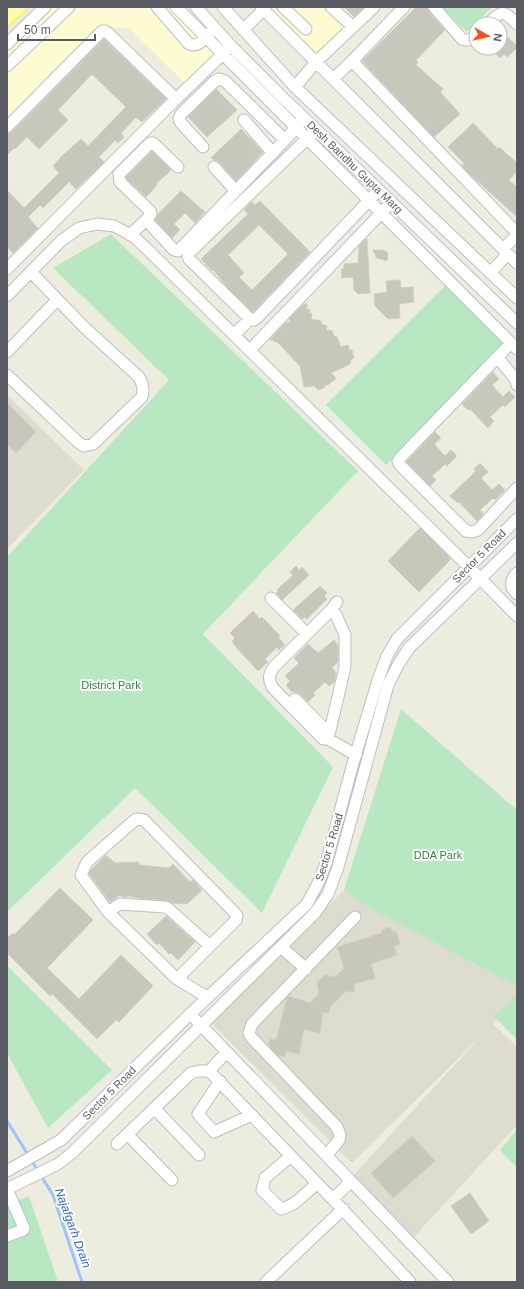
<svg xmlns="http://www.w3.org/2000/svg" width="524" height="1289" viewBox="0 0 524 1289" font-family="Arial,sans-serif">
	<rect width="100%" height="100%" fill="#ededdf"/>
	<path fill="#fffcd2" d="M45 7H175L224 57 191 89 129 28 103 26 7 125V46Z
		M270 7H330L352 28 321 57Z"/>
	<path fill="#dddcce" d="M7 395 84 470 7 549Z
		M344 890 517 985V995L493 1024 517 1047V1125L413 1238 350 1179 484 1033 352 1163 212 1024Z"/>
	<path fill="#b8e8c1" d="M441 7H492L467 32Z
		M111 234 358 471 203 634 333 767 262 913 135 788 7 912V557L169 380 53 268Z
		M448 283 507 342 386 465 326 405Z
		M401 709 517 810V986L372 909 344 890Z
		M7 965 112 1070 48 1128 7 1053Z
		M517 994V1040L494 1016Z
		M517 1130V1168L500 1150Z
		M29 1196 58 1282H7V1204Z"/>
	<g fill="none" stroke-linecap="round" stroke-linejoin="round">
		<path stroke="#9dc3ff" stroke-width="3" d="M7 1121 53 1195 82 1282"/>
	</g>
	<path fill="#c8c7bc" stroke="#d2cfbd" fill-rule="evenodd" d="M344 7H364L354 17Z
		M416 7H427L429 12 445 30 416 60 418 62 416 65 443 89 440 92 460 114 434 137 362 61Z
		M500 30 517 46V48L507 57 504 54 500 58 490 48H500Z
		M104 39 166 99 142 122 136 117 121 133 124 137 118 143 115 140 99 157 104 162 76 189 69 182 43 208 40 205 28 217 38 228 13 253 7 247V190L24 208 59 173 53 166 62 156 81 139 88 146 126 107 92 74 58 110 68 120 39 149 27 137 15 149 14 148 7 155V135L12 132Z
		M216 89 237 110 207 137 188 117Z
		M473 123 498 149 499 147 517 163V171L509 180 517 187V217L473 177 462 166 464 163 448 147Z
		M241 129 263 152 236 181 219 162 211 158Z
		M152 151 171 170 156 184 157 185 146 197 127 179 126 177Z
		M181 191 205 212 195 223 185 213 174 224 180 230 172 238 155 220 158 214Z
		M260 201 310 252 253 312 230 290 213 270 212 271 201 259 248 214 244 210 252 202 255 205ZM259 225 288 254 252 290 239 277 244 273 228 255Z
		M366 239H367L370 293 358 294 354 290 353 277 342 278 341 269H344V264L358 263 359 248 358 247Z
		M373 250H383L388 253 387 261 377 258Z
		M400 280 401 288 413 287 414 302 399 304 400 318 388 319 375 306 374 294 387 292 386 281Z
		M304 304H307V309L310 310 309 313H312L311 319 321 321 322 324 327 326 326 330 332 331 334 336 337 337 341 347 348 345 349 350H352L354 358 351 359 350 364 331 373 336 378 328 385H325L324 388 318 390 314 386 304 387 300 366 282 347 277 342 270 340 285 323 291 322 289 319Z
		M493 372 499 379 492 385 503 397 509 391 515 397 505 407 503 405 490 417 494 421 488 428 470 409 468 410 462 404Z
		M7 403 36 432 16 453 7 444Z
		M435 432 441 438 434 444 445 456 451 450 457 456 447 466 445 464 432 476 436 480 430 486 406 462Z
		M480 463 488 472 481 478 492 490 499 484 505 490 495 500 493 498 480 510 483 514 477 521 459 502 458 503 450 496 471 476 476 470 474 469Z
		M420 528 451 559 419 592 388 561Z
		M296 566 299 570 302 567 309 575 282 600 276 593 278 591 277 590 293 575 290 572Z
		M320 586 327 593 324 596 327 599 307 619 305 617 302 619 293 610Z
		M253 611 260 619 262 617 280 636 278 637 285 645 279 650 277 647 265 659 268 662 258 671 235 646 232 641 235 638 230 633Z
		M334 640 338 645V662L332 667 336 673 334 682 329 686 325 682 313 693 315 695 308 702 300 694 293 691 292 692 286 685 290 681 285 676 299 663 294 658 308 644 318 653Z
		M106 855 115 863 139 862V865L169 868 173 864 190 882 193 880 202 890 187 904 172 903 166 900 144 899 128 896 126 897H123L120 895 110 902 89 874 91 870Z
		M60 888 93 920 47 968 79 999 121 955 153 986 119 1022 116 1020 97 1039 52 994 50 996 7 953V938L13 933 14 935Z
		M166 916 195 942 178 960 171 953 169 954 159 943 157 945 147 934Z
		M390 927 392 932 396 931 400 944 394 946 397 955 371 964 375 978 354 984 355 991 345 992 330 1007 329 1013 323 1012 320 1033 304 1029 299 1054 286 1051 285 1057 278 1055 269 1046 270 1039 276 1040 287 998 288 996 310 1003 319 994 317 982 325 975 335 977 344 968 337 947 382 933 381 930Z
		M412 1136 435 1161 393 1198 371 1173Z
		M470 1193 489 1221 471 1234 451 1206Z"/>
	<g fill="none" stroke-linecap="round" stroke-linejoin="round">
		<g stroke="#bcbec5" stroke-width="13">
			<path id="minor" d="M157 7 189 44C198 48 204 39 210 33
				M176 7 517 349
				M196 7 231 46 281 96 517 323
				M223 7 295 87 517 298
				M261 7 517 263
				M283 7 306 29
				M331 7 353 27
				M434 7 462 39C468 41 471 40 476 35
				M488 24C502 10 503 10 517 24
				M243 30 266 7
				M7 44 45 7
				M352 61 517 233
				M7 66 69 7
				M333 79 352 61 404 7
				M295 87 316 62 374 7
				M244 120 273 153
				M7 127 102 31H105L108 33 176 99
				M316 130 190 252 188 256 189 259 250 319 254 320 257 318 379 190
				M203 147 181 123 179 119 181 114 215 81 219 79 225 81 285 140 301 122
				M214 167 236 191
				M146 220 151 214 150 211 120 182 119 174 150 143H153L178 167
				M130 235 146 220 174 250 178 251 285 140
				M503 249 517 235
				M7 269 176 99 228 49
				M490 273 508 254
				M7 296 61 241 79 228 97 224 114 226 133 236 148 250 469 567 517 616
				M234 335 250 319
				M511 343 402 456 398 461 400 465 466 531 472 532 478 530 517 488
				M250 350 386 208
				M7 352 57 300
				M498 358 516 380 517 385
				M7 375 79 443 84 446 93 444 142 397C144 389 143 385 139 377L84 327 31 272
				M517 573C512 578 511 581 512 588L517 594
				M271 598 307 634
				M337 602 331 610 274 667C269 674 268 678 272 687L323 739H328L356 755
				M295 699 329 733
				M328 739 345 667V635L336 615 331 610
				M108 912 120 904 165 907 169 909 210 946
				M281 947 306 969
				M177 979 236 920 237 916 235 913 144 820 136 819 87 862 81 875 108 912 177 979 207 997
				M196 1020 448 1282
				M227 1052 209 1071 345 1212 410 1282
				M220 1081 198 1114 214 1132 252 1115
				M154 1108 199 1155
				M127 1134 172 1180
				M117 1144 191 1073 199 1071H209
				M327 1155 339 1140 340 1135 337 1127 251 1037 249 1033 252 1024 355 917
				M291 1156 265 1178 262 1190 281 1209C295 1206 307 1192 317 1183
				M7 1171 61 1140 190 1014 307 904 319 881 326 863 352 767 378 680 387 656 397 639 517 519
				M7 1189 58 1164 72 1153 315 913 328 894 338 867 388 685 398 665 409 648 517 543
				M333 1199 351 1181
				M7 1236 23 1230 24 1228 7 1189
				M266 1282 343 1209"/>
		</g>
		<g stroke="#ffec46" stroke-width="15">
			<path id="major" d="M7 18 19 7"/>
		</g>
		<use href="#minor" stroke="#fff" stroke-width="11"/>
		<use href="#major" stroke="#feffa2" stroke-width="13"/>
	</g>
	<g text-anchor="middle" dominant-baseline="central" stroke-width="4" stroke-linejoin="round" paint-order="stroke">
		<g font-size="11" fill="#585b62" stroke="#fff">
			<text transform="translate(355 167) rotate(44)">Desh Bandhu Gupta Marg</text>
			<text transform="translate(479 556) rotate(-45)">Sector 5 Road</text>
			<text transform="translate(329 847) rotate(-73)">Sector 5 Road</text>
			<text transform="translate(109 1093) rotate(-45)">Sector 5 Road</text>
		</g>
		<g font-size="11" fill="#2c8640" stroke="#fff">
			<text x="111" y="685">District Park</text>
			<text x="438" y="855">DDA Park</text>
		</g>
		<g font-size="12" font-style="italic" fill="#3464ce" stroke="#fff">
			<text transform="translate(73 1228) rotate(70)">Najafgarh Drain</text>
		</g>
	</g>
	<rect width="524" height="1289" fill="none" stroke="#585b62" stroke-width="16"/>
	<g transform="translate(488 36) rotate(98)"><circle r="19" fill="#ffffff" stroke="#bcbdc0"/>
	<path d="M0-3L7 15L0 10L-7 15Z" fill="#fb5118"/>
	<text y="-6" font-size="11" font-weight="bold" text-anchor="middle" fill="#585b62">N</text>
	</g>
	<path d="M18 34v6h77v-6" fill="none" stroke="#585b62" stroke-width="2"/>
	<text x="24" y="34" font-size="12" fill="#585b62" stroke="#ffffff" stroke-width="3" paint-order="stroke">50 m</text>
</svg>
